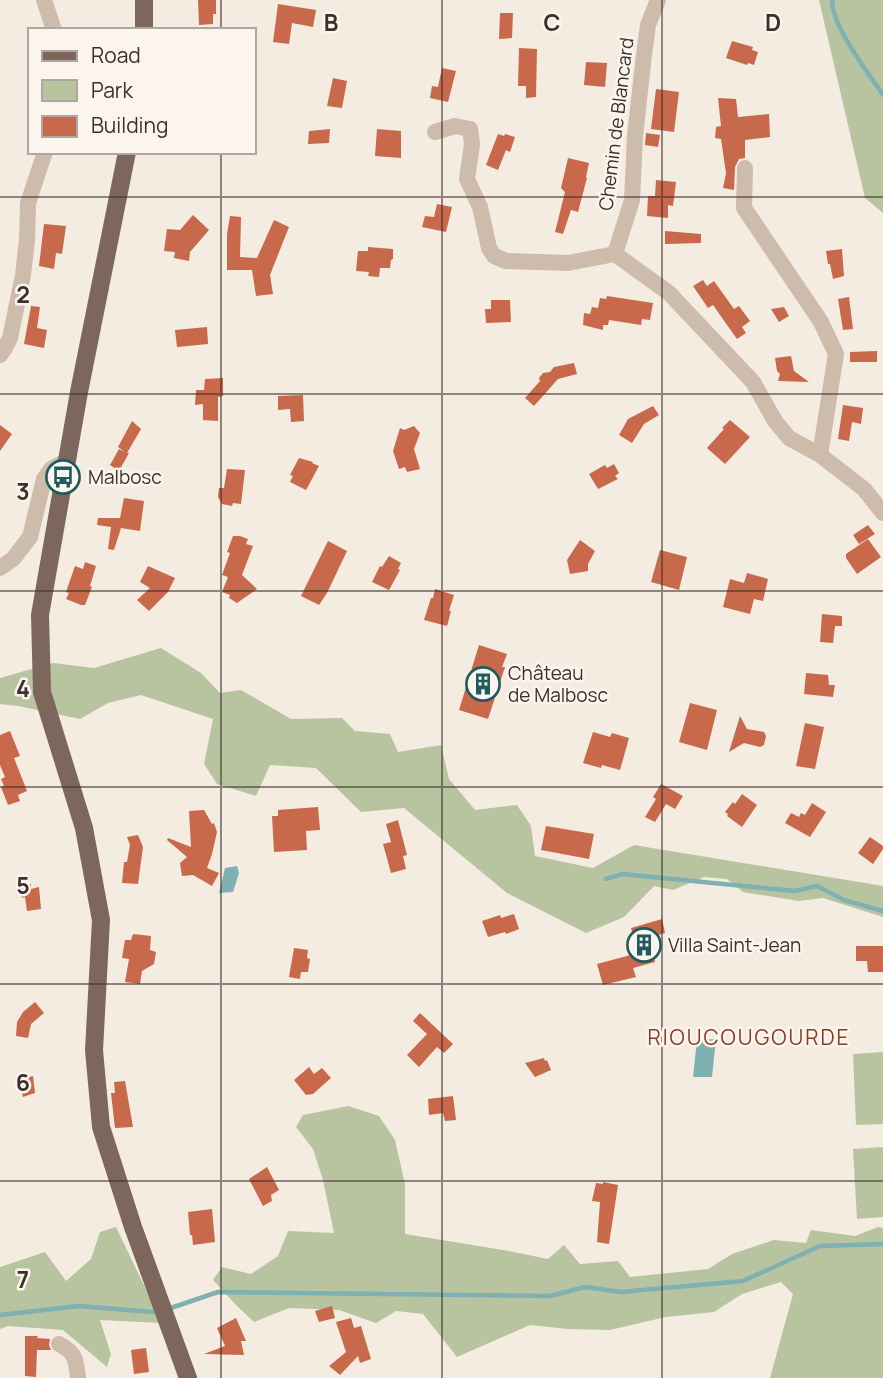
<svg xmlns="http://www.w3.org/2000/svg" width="883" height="1378" viewBox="0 0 883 1378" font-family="Manrope,sans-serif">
	<rect width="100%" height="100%" fill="#f4ebe1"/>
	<path fill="#b8c4a0" d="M819 0H883V213L865 198Z
		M161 648 201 673 220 693 241 690 291 719 342 718 355 731 390 734 398 752 441 745 449 779 475 810 517 805 531 826 535 856 593 868 634 845 883 886V917L823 898 799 901 743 892 727 879 704 877 673 890 654 886 624 917 586 933 507 893 404 808 361 812 316 768 270 765 256 796 217 784 204 764 213 719 141 695 108 703 80 719 18 706 0 704V678L53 663 94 668Z
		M883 1052V1124L856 1125 853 1054Z
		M348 1106 379 1116 395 1140 405 1184V1234L509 1251 548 1259 564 1245 580 1264 618 1261 630 1277 708 1269 732 1254 774 1240 806 1243 811 1230 855 1236 878 1227 883 1228V1378H770L793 1294 781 1282 742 1294 714 1312 666 1317 610 1330 567 1329 530 1325 457 1357 423 1314 396 1311 376 1323 339 1310 289 1308 254 1322 236 1305 213 1280 222 1267 251 1274 278 1256 288 1231 334 1233 323 1180 313 1149 296 1127 303 1115Z
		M883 1147V1217L857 1219 853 1149Z
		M116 1227 162 1323 100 1320 111 1354 107 1367 63 1330 8 1326 0 1329V1267L45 1252 66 1281 91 1259 100 1232Z"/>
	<path fill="#7fb0b2" d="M237 866 239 873 233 892 219 893 225 868Z
		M716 1039 712 1077H693L697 1040Z"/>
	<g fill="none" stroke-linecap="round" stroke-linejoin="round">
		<path stroke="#7fb0b2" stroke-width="4.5" d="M832 0C832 27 868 72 883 95
			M606 879 622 874 795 891 817 886 844 900 883 911
			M168 1309 218 1292 550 1296 585 1287 621 1292 743 1281 820 1246 883 1244
			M0 1315 79 1306 152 1312 159 1311"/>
	</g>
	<path fill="#c8694b" d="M198 0H216V14H213V24L199 25Z
		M278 4 316 10 313 27 292 23 289 44 273 42Z
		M500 13H513L512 38 499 39Z
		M732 41 753 47 752 50 758 52 754 65 748 63 747 65 726 58Z
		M519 48 537 49 536 97 526 98V86H518Z
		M586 62 607 63 605 87 584 85Z
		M442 68 456 71 448 102 430 98 432 86 438 87Z
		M333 78 347 81 342 108 327 106Z
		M656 89 679 92 674 132 651 129Z
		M718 98 736 99 738 117 769 114 770 137 745 140V158L739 159 735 167 734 190 723 188 726 173 721 139 715 138 716 127 721 126Z
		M330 129 329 143 308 144 309 131Z
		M377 129 401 131V158L375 156Z
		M646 133 660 135 658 147 645 145Z
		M498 134 504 136 505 134 515 137 510 152 506 150 498 170 486 165Z
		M568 158 589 163 586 177 587 178 578 212 571 210 563 234 555 232 565 192 561 188Z
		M656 180 676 182 673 206 668 205V218L647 216 648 196H655Z
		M437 204 452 207 446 232 422 227 425 216 434 217Z
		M193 215 209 230 190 252 189 261 174 258 175 252 164 251 167 229 180 230Z
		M230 216 241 217 240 257 257 258 274 220 289 227 270 275 273 294 256 296 252 270H227V234Z
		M44 224 66 226 62 254 56 253 54 269 39 266Z
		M665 231 701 234V243L665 244Z
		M368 247 393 249V259L391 260 390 268H380L379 277 368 276 369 272 356 271 358 251H368Z
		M842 249 844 276 833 279 830 264H828L826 251Z
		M703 280 707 286 714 281 734 309 739 306 750 321 742 327 746 333 737 339 713 305 708 308 693 286Z
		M607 296 653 303 650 320 642 319 641 325 609 320 608 325H603V330L583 325 584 313 590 314 592 307 598 308 600 298 606 299Z
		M849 297 853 329 843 330 838 299Z
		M491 300H510L511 322 486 323 485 309H491Z
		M31 306 40 307 37 328 47 330 44 348 24 344Z
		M784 307 789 316 779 322 771 309Z
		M207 327 208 344 177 347 175 330Z
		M877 351V362H850V352Z
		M791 356 794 371 809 382 778 381 780 374 777 371 775 358Z
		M574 363 577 374 558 379 534 406 525 398 540 381 539 378 543 373 550 372 554 367Z
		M223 378V396L218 397V421L203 420V404L195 405 196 390H204L205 379Z
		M303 395 304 421 291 422 290 409 278 410V396Z
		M843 405 863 408 861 424 852 422 849 441 838 439Z
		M653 406 659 415 644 424 632 443 619 435 628 419Z
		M730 420 750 437 725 464 707 448 724 429 722 428Z
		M132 421 141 429 127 453H129L119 471 110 465 119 449 125 452 118 447Z
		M0 425 12 434 0 451Z
		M414 426 420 433 414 449 420 469 407 472 405 467 399 469 393 451 400 428 404 430Z
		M299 458 313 462 312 463 319 466 306 490 290 482 293 476 290 475Z
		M614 464 619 473 615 476 618 479 598 489 589 474 605 465 607 468Z
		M227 469 245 470 241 504 233 503 232 506 222 504 218 497 219 488H224Z
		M124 498 144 501 140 531 121 528 114 550 108 549 111 527 97 525 98 518H120Z
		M868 525 875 534 859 544 853 535Z
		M233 536H240L248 539 246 544 253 546 242 575 257 589 237 603 229 598 230 595 222 592 228 577 222 575 230 553 227 552Z
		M868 539 881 557 857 574 846 558V554Z
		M580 540 595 551 588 564V571L570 574 567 560Z
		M328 541 347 551 327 593 319 605 301 596Z
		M660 550 687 557 679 590 651 582Z
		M389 556 401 563 398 569 400 570 389 590 372 582 380 566 382 567Z
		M85 562 96 566 90 586 92 587 85 605H81L66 599 69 593 66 592 75 566 83 569Z
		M148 566 175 578 168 592 149 611 137 600 150 588 140 582Z
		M747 573 768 579 763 601 754 599 750 614 723 607 730 579 744 583Z
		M435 589 454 595 449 611H451L447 626 424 620 431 598H433Z
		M822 614 842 616V626H835L833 643 820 642Z
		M479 645 507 654 502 667H505L488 719 459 710Z
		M806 673 828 675 829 685H835L833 697 804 694Z
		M690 703 717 710 707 750 679 742Z
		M740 716 747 729 764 732 766 736 764 745 760 747 744 743 729 752Z
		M805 723 824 727 815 769 796 766Z
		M10 731 20 756 14 758 27 791 18 795 20 801 8 805 1 787 4 786 1 779 5 777 0 765V735Z
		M593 732 610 737 612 733 629 738 620 770 602 765 601 768 583 763Z
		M661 784 683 796 675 809 666 804 655 822 645 817 656 799 653 797Z
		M742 794 757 805 742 827 727 816 728 814 725 812 733 802 735 804Z
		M812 803 826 812 810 837 785 823 791 813 799 817 801 813 805 815Z
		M318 807 320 830 306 831 307 850 274 852 272 816H278V810Z
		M204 810 212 824 214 823 217 832 212 854 207 868 219 873 212 886 193 875 182 876 180 863 187 857 167 840 168 838 191 847 189 811Z
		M398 820 407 855 403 856 406 869 391 873 383 844 391 842 386 824Z
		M546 826 594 834 589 859 541 850Z
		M138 835 143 847 138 884 122 883 124 862H127L130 845 127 837Z
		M870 837 883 846V849L873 864 858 853Z
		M31 884V889L39 887 41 909 27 911 25 897 22 898 20 885Z
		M514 914 519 929 506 934 505 932 488 937 482 921 500 915 501 918Z
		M662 919 665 933 649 938 655 962 633 968 636 977 603 985 597 964 638 953 631 928Z
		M133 934 151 936 150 950 156 952 154 964 142 971 140 984 125 982 129 959 122 958 125 940H131Z
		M856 946H883V972H868L867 961H856Z
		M294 948 308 950 307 958 310 959 308 972H301L300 979 289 977Z
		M35 1002 44 1013 31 1024 28 1038 16 1036 17 1022 23 1012Z
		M420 1013 453 1044 444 1053 437 1047 419 1067 407 1055 427 1034 413 1021Z
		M544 1058 545 1061 547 1060 551 1070 535 1077 525 1063Z
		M309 1067 314 1074 322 1068 331 1078 313 1094 306 1095 294 1080Z
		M33 1076 35 1093 23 1097 18 1079Z
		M125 1081 133 1127 115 1128 111 1093H115L114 1082Z
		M453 1096 456 1120 445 1121 443 1113 429 1115 428 1099Z
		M267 1167 279 1190 271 1195 272 1201 263 1206 249 1179Z
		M603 1182 618 1185 609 1244 597 1242 600 1202 592 1201 596 1183 603 1184Z
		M212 1209 215 1242 193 1245 192 1235H190L188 1212Z
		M332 1306 335 1318 319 1322 315 1311Z
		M236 1318 246 1341H241L244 1355 204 1354 225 1346 217 1328Z
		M351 1318 354 1328 361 1326 371 1359 360 1363 358 1356 340 1375 329 1366 346 1352 336 1322Z
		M25 1336H38L37 1338 50 1339 49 1345 51 1350H37L36 1377 25 1376Z
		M146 1348 149 1372 134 1374 131 1350Z"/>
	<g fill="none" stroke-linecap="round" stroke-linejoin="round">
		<path stroke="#cdbbac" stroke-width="16" d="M44 0 54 30
			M658 0 648 25 644 55 635 136 632 200 615 254 669 293 753 382 775 421 789 438 820 455 864 489 883 513
			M435 132 455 126 470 129 472 144 467 179 480 207 489 248 494 256 506 261 568 263 615 254
			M745 168 744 208 821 322 836 354 820 455
			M0 355 5 348 10 338 23 275 27 240 28 203 45 152
			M0 568 13 559 30 537 44 479 51 469 66 461
			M59 1344C76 1353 76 1360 78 1378"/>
		<path stroke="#7d675c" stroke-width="18" d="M144 30V0
			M127 152 79 392 40 615 42 692 84 828 101 920 94 1050 101 1127 133 1227 188 1378"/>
	</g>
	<path fill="none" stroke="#3b302b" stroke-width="2" stroke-opacity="0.55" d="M221 0V30M442 0V1378M662 0V1378M221 152V1378M0 197H883M0 394H883M0 591H883M0 787H883M0 984H883M0 1181H883"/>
	<defs>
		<g id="bus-ring" transform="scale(1.75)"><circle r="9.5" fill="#fbf5ee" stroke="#1f5a5e" stroke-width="1.5"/><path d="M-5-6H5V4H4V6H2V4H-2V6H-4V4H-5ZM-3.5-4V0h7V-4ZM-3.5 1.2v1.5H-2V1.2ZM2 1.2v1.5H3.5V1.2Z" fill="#1f5a5e"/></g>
		<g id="building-ring" transform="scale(1.75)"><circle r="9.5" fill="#fbf5ee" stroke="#1f5a5e" stroke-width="1.5"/><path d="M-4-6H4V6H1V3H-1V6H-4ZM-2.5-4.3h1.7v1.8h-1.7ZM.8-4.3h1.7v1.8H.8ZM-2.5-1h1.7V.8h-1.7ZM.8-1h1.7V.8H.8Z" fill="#1f5a5e"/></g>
	</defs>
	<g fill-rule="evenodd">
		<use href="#bus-ring" x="63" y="477"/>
		<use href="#building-ring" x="483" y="684"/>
		<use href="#building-ring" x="644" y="945"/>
	</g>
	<g text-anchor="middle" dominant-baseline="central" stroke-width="5" stroke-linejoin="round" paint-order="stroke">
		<g font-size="19" fill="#3b302b" stroke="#fbf5ee">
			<text transform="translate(616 124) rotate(-83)">Chemin de Blancard</text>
		</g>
		<g font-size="19" fill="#3b302b" stroke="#fbf5ee" text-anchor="start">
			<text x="88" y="477">Malbosc</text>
			<text x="508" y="673">Château<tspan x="508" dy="22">de Malbosc</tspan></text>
			<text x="668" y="945">Villa Saint-Jean</text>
		</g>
		<g font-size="21" letter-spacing="2" fill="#8c3b22" stroke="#fbf5ee">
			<text x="749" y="1037">RIOUCOUGOURDE</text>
		</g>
	</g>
	<g font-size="23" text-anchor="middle" font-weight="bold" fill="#3b302b" stroke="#fbf5ee" stroke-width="5" stroke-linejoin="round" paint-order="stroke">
		<text x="331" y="31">B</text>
		<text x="552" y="31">C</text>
		<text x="773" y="31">D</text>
		<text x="23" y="303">2</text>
		<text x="23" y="500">3</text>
		<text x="23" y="697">4</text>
		<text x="23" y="894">5</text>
		<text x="23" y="1091">6</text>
		<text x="23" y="1288">7</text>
	</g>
	<rect x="28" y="28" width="228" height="126" fill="#fbf5ee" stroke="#aea6a0" stroke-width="2"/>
	<rect x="42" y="51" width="35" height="10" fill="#7d675c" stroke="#aea6a0" stroke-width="2"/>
	<text x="91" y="63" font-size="21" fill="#3b302b">Road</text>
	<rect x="42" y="80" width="35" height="21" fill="#b8c4a0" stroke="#aea6a0" stroke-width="2"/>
	<text x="91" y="98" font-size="21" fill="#3b302b">Park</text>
	<rect x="42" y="116" width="35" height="21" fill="#c8694b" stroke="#aea6a0" stroke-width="2"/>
	<text x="91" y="133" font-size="21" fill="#3b302b">Building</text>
</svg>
